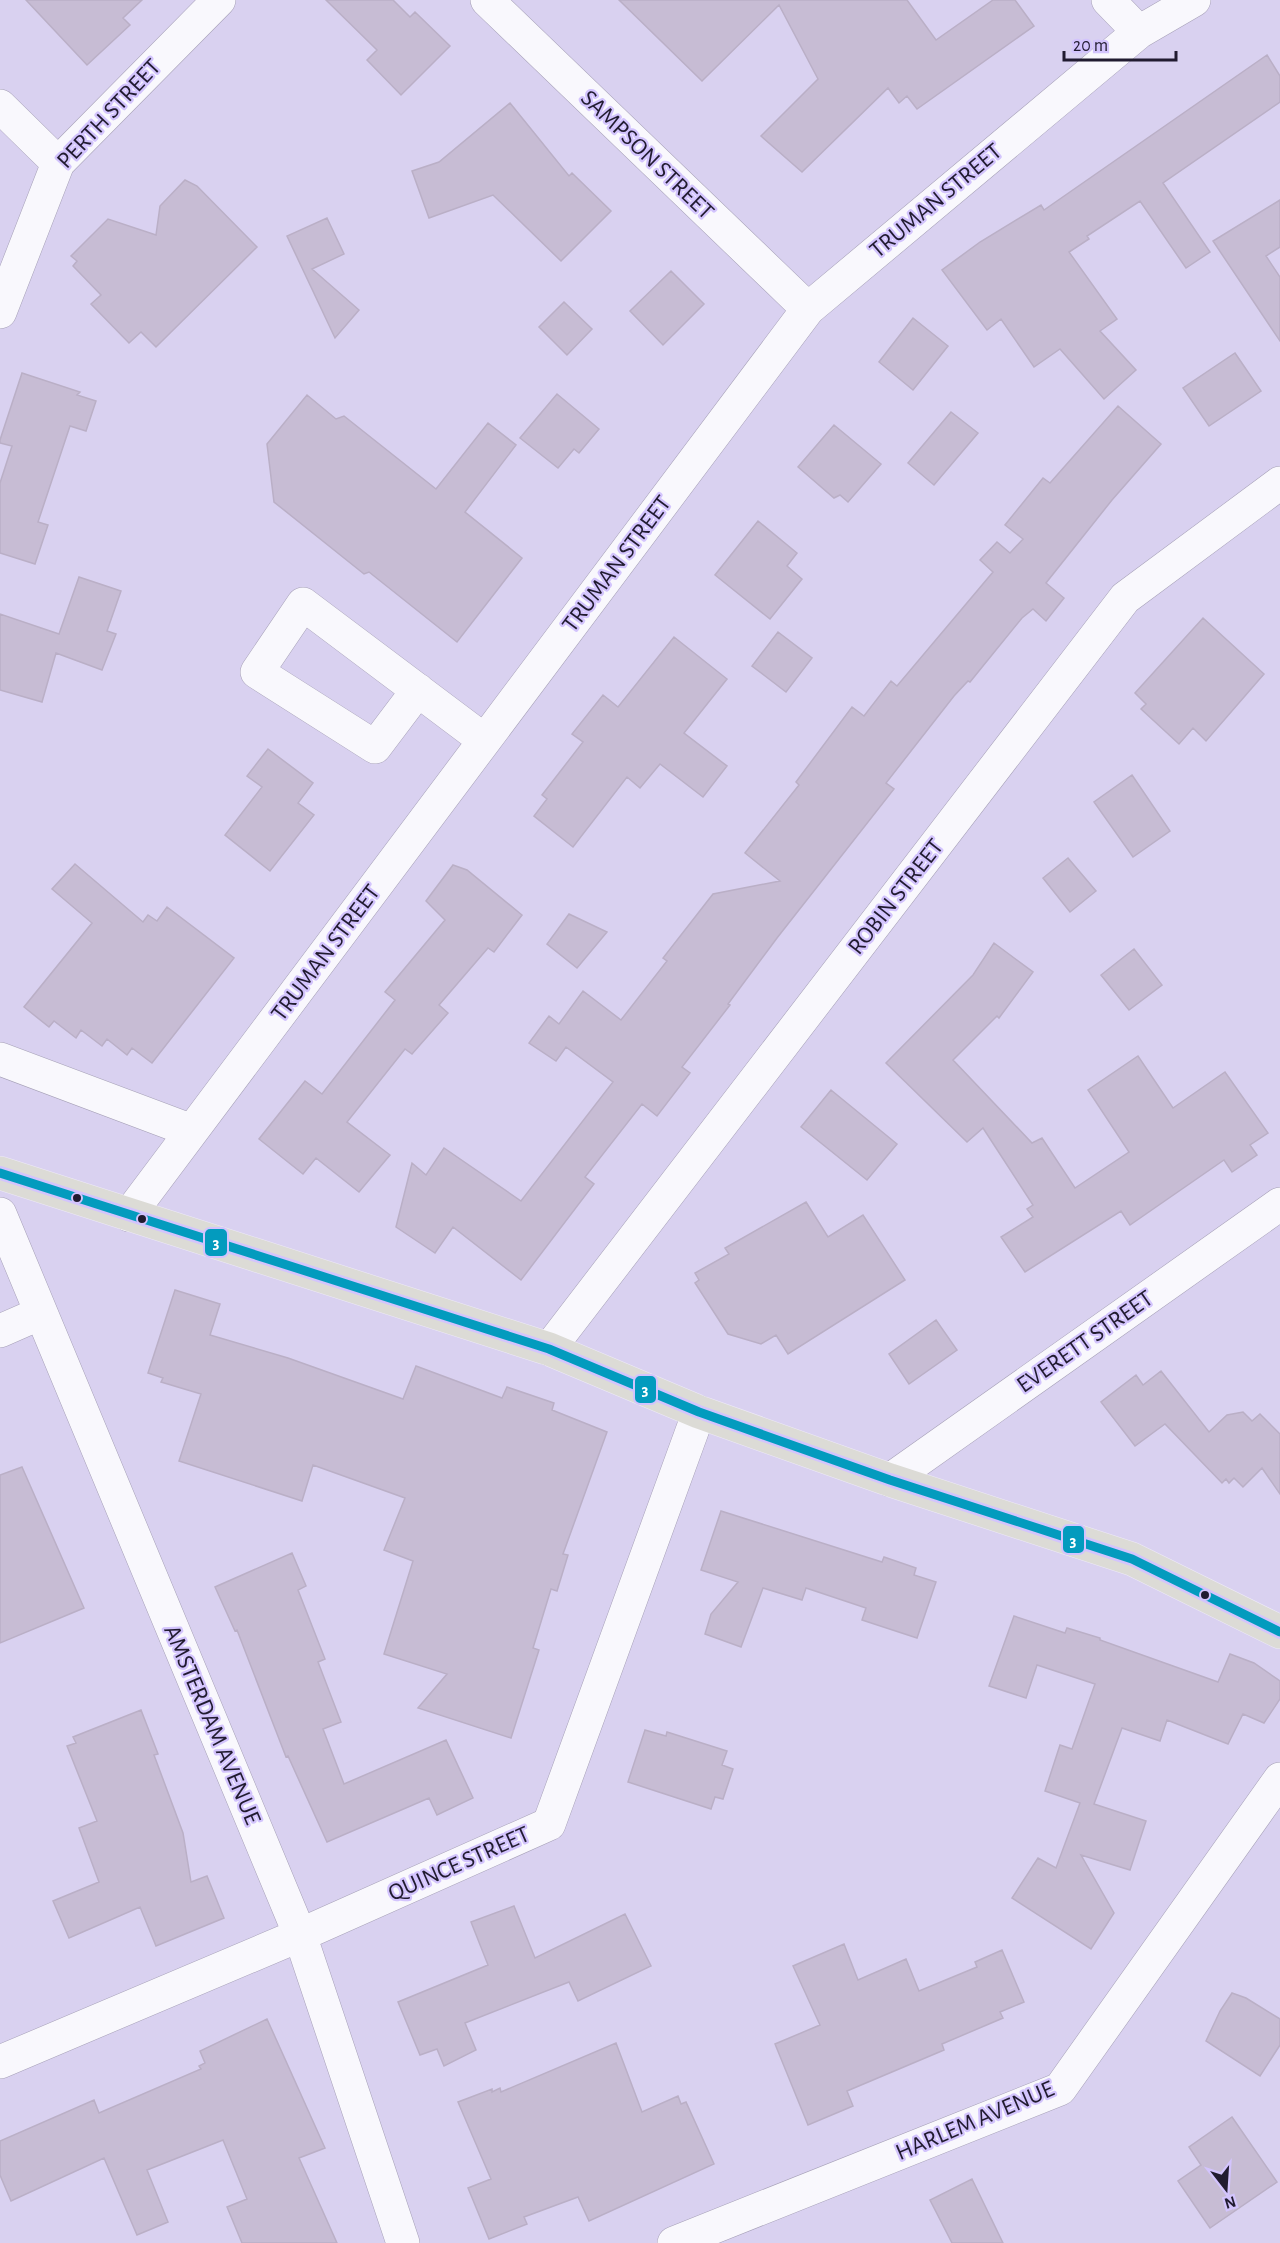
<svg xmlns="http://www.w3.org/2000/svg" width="1280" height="2243" viewBox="0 0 1280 2243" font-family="'Alegreya Sans',sans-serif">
	<rect width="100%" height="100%" fill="#d9d1f0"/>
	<path fill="#c7bcd4" stroke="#baafc6" stroke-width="1.5" d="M26 0H142L123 18 130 25 87 65Z
		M326 0H393L410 17 415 12 450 46 401 95 367 60 377 50Z
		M619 0H907L936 40 993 0H1015L1034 26 917 109 907 96 899 103 888 88 802 172 761 136 818 79 779 5 702 81Z
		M1267 55 1280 76V102L1163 183 1210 252 1186 268 1140 201 1087 236 1089 239 1069 252 1117 319 1100 331 1136 370 1104 399 1060 349 1034 367 1001 319 987 330 942 270 980 242 1041 205 1044 210Z
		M510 103 569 176 572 173 611 211 561 261 493 195 429 218 412 171 439 162Z
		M185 180 197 186 257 247 156 347 141 332 129 343 91 304 101 295 73 266 77 261 71 256 108 219 156 235 160 206Z
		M1280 200V247L1266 256 1280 277V341L1213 241Z
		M327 218 344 254 312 269 359 310 335 338 287 236Z
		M671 271 704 304 663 345 630 311Z
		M564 302 592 329 567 355 539 327Z
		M913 318 948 346 913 390 879 362Z
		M1235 353 1261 391 1209 426 1183 388Z
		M22 373 80 392 77 395 96 401 86 431 70 426 38 522 48 525 35 564 0 553V483L12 446 0 443V440Z
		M557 394 599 429 579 453 574 449 558 468 520 438Z
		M307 395 336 419 344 416 436 489 488 423 516 445 465 512 522 558 457 642 369 572 364 574 274 502 267 444Z
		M1118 406 1161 444 1112 500 1046 583 1064 598 1046 621 1033 609 1022 618 970 682 968 681 954 696 886 783 894 789 777 938 728 1004 730 1005 682 1067 690 1073 657 1116 642 1104 585 1177 594 1184 521 1280 453 1227 435 1253 396 1227 412 1163 426 1175 444 1148 521 1201 613 1082 566 1047 556 1061 529 1043 549 1016 559 1024 583 991 621 1020 667 961 663 958 713 894 780 881 745 853 799 785 796 782 852 707 864 716 891 681 897 686 993 572 980 560 997 542 1010 553 1023 539 1005 525 1043 478 1050 483Z
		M951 412 978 433 934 485 908 463Z
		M834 425 881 464 848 502 840 495 834 498 798 467Z
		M758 521 797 553 787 566 802 579 770 619 715 575Z
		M79 577 121 591 107 631 116 634 102 670 56 653 42 702 0 690V614L59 634Z
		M1203 618 1264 674 1206 741 1193 728 1179 744 1141 709 1146 704 1135 693Z
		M778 632 812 658 786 692 752 666Z
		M674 637 727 679 684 733 727 766 703 797 660 764 640 788 627 777 573 847 534 816 547 799 542 795 583 742 572 734 603 695 618 707Z
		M268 749 313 783 298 803 314 815 270 871 225 835 262 787 247 776Z
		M1132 775 1170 831 1133 857 1094 802Z
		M1068 858 1096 891 1070 912 1043 878Z
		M75 864 143 922 148 915 157 921 167 907 234 958 152 1063 132 1048 127 1055 107 1039 102 1046 81 1030 76 1038 54 1021 49 1027 24 1007 92 923 52 889Z
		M453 865 467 870 522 915 494 952 488 948 439 1005 448 1013 412 1054 405 1049 347 1122 390 1155 359 1192 316 1158 303 1174 259 1139 305 1081 322 1094 395 1000 385 992 445 920 426 901Z
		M569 914 607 932 577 968 547 944Z
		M994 943 1033 972 999 1018 997 1016 953 1060 1032 1143 1042 1138 1075 1188 1129 1152 1088 1090 1138 1056 1173 1108 1225 1072 1268 1133 1250 1145 1257 1155 1232 1172 1224 1160 1130 1225 1121 1211 1025 1272 1001 1237 1033 1217 1027 1209 1033 1205 983 1128 967 1142 886 1063 973 975Z
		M1134 949 1162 985 1129 1010 1101 975Z
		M831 1090 897 1144 867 1180 801 1127Z
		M806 1202 828 1237 863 1215 905 1280 788 1354 776 1335 761 1344 728 1334 695 1283 699 1280 695 1273 729 1254 725 1248Z
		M175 1290 220 1304 210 1335 288 1358 403 1399 416 1366 502 1398 507 1387 554 1403 552 1410 607 1432 563 1554 568 1555 557 1591 551 1589 533 1648 539 1650 511 1738 418 1708 447 1674 384 1654 413 1561 384 1550 405 1498 313 1465 302 1501 179 1461 201 1394 161 1382 163 1378 148 1373Z
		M936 1320 957 1350 909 1384 889 1354Z
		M1161 1371 1209 1432 1227 1415 1243 1412 1252 1421 1260 1414 1280 1434V1494L1262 1468 1243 1487 1234 1478 1229 1483 1226 1479 1222 1483 1165 1424 1135 1446 1101 1402 1136 1375 1143 1385Z
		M22 1467 84 1608 0 1643V1475Z
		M721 1511 882 1562 884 1557 916 1568 914 1575 936 1582 917 1638 862 1620 866 1608 806 1588 802 1600 763 1588 741 1647 705 1634 711 1614 738 1582 701 1570Z
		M292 1553 306 1586 298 1590 325 1659 318 1662 341 1722 323 1729 344 1784 446 1740 473 1798 437 1815 429 1798 327 1842 288 1756 286 1757 237 1630 235 1631 215 1587Z
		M1014 1616 1065 1633 1067 1628 1100 1638V1640L1218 1682 1230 1654 1254 1663 1280 1681V1699L1264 1723 1243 1714 1228 1744 1167 1720 1160 1741 1122 1728 1094 1804 1146 1821 1130 1870 1081 1855 1114 1913 1091 1949 1012 1898 1038 1858 1056 1868 1080 1803 1045 1791 1060 1745 1072 1749 1095 1684 1037 1665 1026 1698 989 1686Z
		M141 1710 158 1754 154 1755 183 1833 191 1882 207 1876 224 1918 156 1946 140 1907 69 1938 53 1901 99 1882 79 1828 97 1821 67 1746 76 1743 73 1737Z
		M645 1730 666 1736 667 1732 727 1751 722 1765 733 1769 723 1799 715 1797 711 1809 628 1782Z
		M514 1906 535 1958 625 1914 651 1966 578 2001 569 1982 465 2023 476 2050 444 2066 437 2049 420 2055 398 2002 488 1965 471 1922Z
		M844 1944 858 1980 906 1959 919 1991 977 1967 975 1962 1002 1950 1024 2002 1000 2012 1003 2018 942 2044 944 2050 847 2091 853 2106 808 2125 775 2044 820 2025 793 1966Z
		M1232 1993 1246 1998 1280 2019V2045L1260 2076 1206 2041 1220 2011Z
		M267 2019 325 2148 299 2158 337 2243H242L227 2207 247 2199 223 2140 147 2170 168 2222 137 2235 104 2158 11 2201 0 2175V2141L94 2100 99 2113 201 2069 199 2066 205 2063 200 2051Z
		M616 2043 642 2112 678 2096 681 2104 686 2102 714 2164 589 2221 578 2197 524 2217 527 2224 489 2239 468 2188 491 2179 458 2102 492 2089V2092L500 2088 501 2092Z
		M1232 2117 1277 2182 1210 2228 1178 2181 1201 2165 1189 2147Z
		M972 2179 1003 2243H952L930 2200Z"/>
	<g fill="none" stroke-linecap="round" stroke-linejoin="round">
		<g stroke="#a6a0b7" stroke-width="34">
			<path id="minor" d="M487 0 808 309
				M1108 0 1139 32
				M0 106 58 163
				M0 312 58 163 219 0
				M418 690 375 747 257 672 303 604 484 740
				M0 1059 192 1131
				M0 1214 300 1935 403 2243
				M129 1215 808 309 1139 32 1194 0
				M0 1331 41 1313
				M549 1349 1125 598 1280 483
				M890 1480 1280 1204
				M0 2062 300 1935 549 1824 699 1412
				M674 2243 1060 2089 1280 1779"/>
		</g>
		<g stroke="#eeeaf8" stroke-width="34">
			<path id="major" d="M0 1173 549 1349 699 1412 890 1480 1132 1559 1280 1632"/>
		</g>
		<use href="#minor" stroke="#f9f8fd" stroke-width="33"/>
		<use href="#major" stroke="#dcdbd6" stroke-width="33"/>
		<g stroke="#d3c4fd" stroke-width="14">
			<path id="bus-1" d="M0 1173 549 1349 699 1412 890 1480 1132 1559 1280 1632"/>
		</g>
		<use href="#bus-1" stroke="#039bbe" stroke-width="9"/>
	</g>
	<g fill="#211b30" stroke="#d3c4fd" stroke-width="2">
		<circle cx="77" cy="1198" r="5"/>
		<circle cx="142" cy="1219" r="5"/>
		<circle cx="1205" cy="1595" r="5"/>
	</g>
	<g text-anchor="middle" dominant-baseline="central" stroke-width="4.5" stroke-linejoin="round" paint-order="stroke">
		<g font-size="24" fill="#211b30" stroke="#d3c4fd">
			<text transform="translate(109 114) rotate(-47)">PERTH STREET</text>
			<text transform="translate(647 155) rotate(44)">SAMPSON STREET</text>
			<text transform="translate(936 201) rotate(-40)">TRUMAN STREET</text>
			<text transform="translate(617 564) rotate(-53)">TRUMAN STREET</text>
			<text transform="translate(896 897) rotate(-52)">ROBIN STREET</text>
			<text transform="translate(326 953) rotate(-53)">TRUMAN STREET</text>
			<text transform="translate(1085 1342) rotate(-35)">EVERETT STREET</text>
			<text transform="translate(212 1725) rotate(67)">AMSTERDAM AVENUE</text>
			<text transform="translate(459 1864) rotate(-24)">QUINCE STREET</text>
			<text transform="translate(975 2121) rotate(-23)">HARLEM AVENUE</text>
		</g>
	</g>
	<g stroke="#d3c4fd" stroke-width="2">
		<rect x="204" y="1228" width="24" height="29" rx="6" fill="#039bbe"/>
		<rect x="634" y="1375" width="23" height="29" rx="6" fill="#039bbe"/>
		<rect x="1062" y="1525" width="23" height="29" rx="6" fill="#039bbe"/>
	</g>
	<g font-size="16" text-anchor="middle" font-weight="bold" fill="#fff">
		<text x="216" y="1248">3</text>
		<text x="645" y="1395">3</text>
		<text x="1073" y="1546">3</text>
	</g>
	<g transform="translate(1226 2189) rotate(163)" stroke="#d3c4fd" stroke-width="4.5" paint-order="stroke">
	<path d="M0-4.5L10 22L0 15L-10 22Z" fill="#211b30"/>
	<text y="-9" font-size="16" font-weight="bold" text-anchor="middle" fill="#211b30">N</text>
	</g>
	<path d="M1064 51v9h112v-9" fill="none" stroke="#211b30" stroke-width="3"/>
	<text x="1073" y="51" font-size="18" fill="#211b30" stroke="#d3c4fd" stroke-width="4.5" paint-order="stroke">20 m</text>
</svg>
